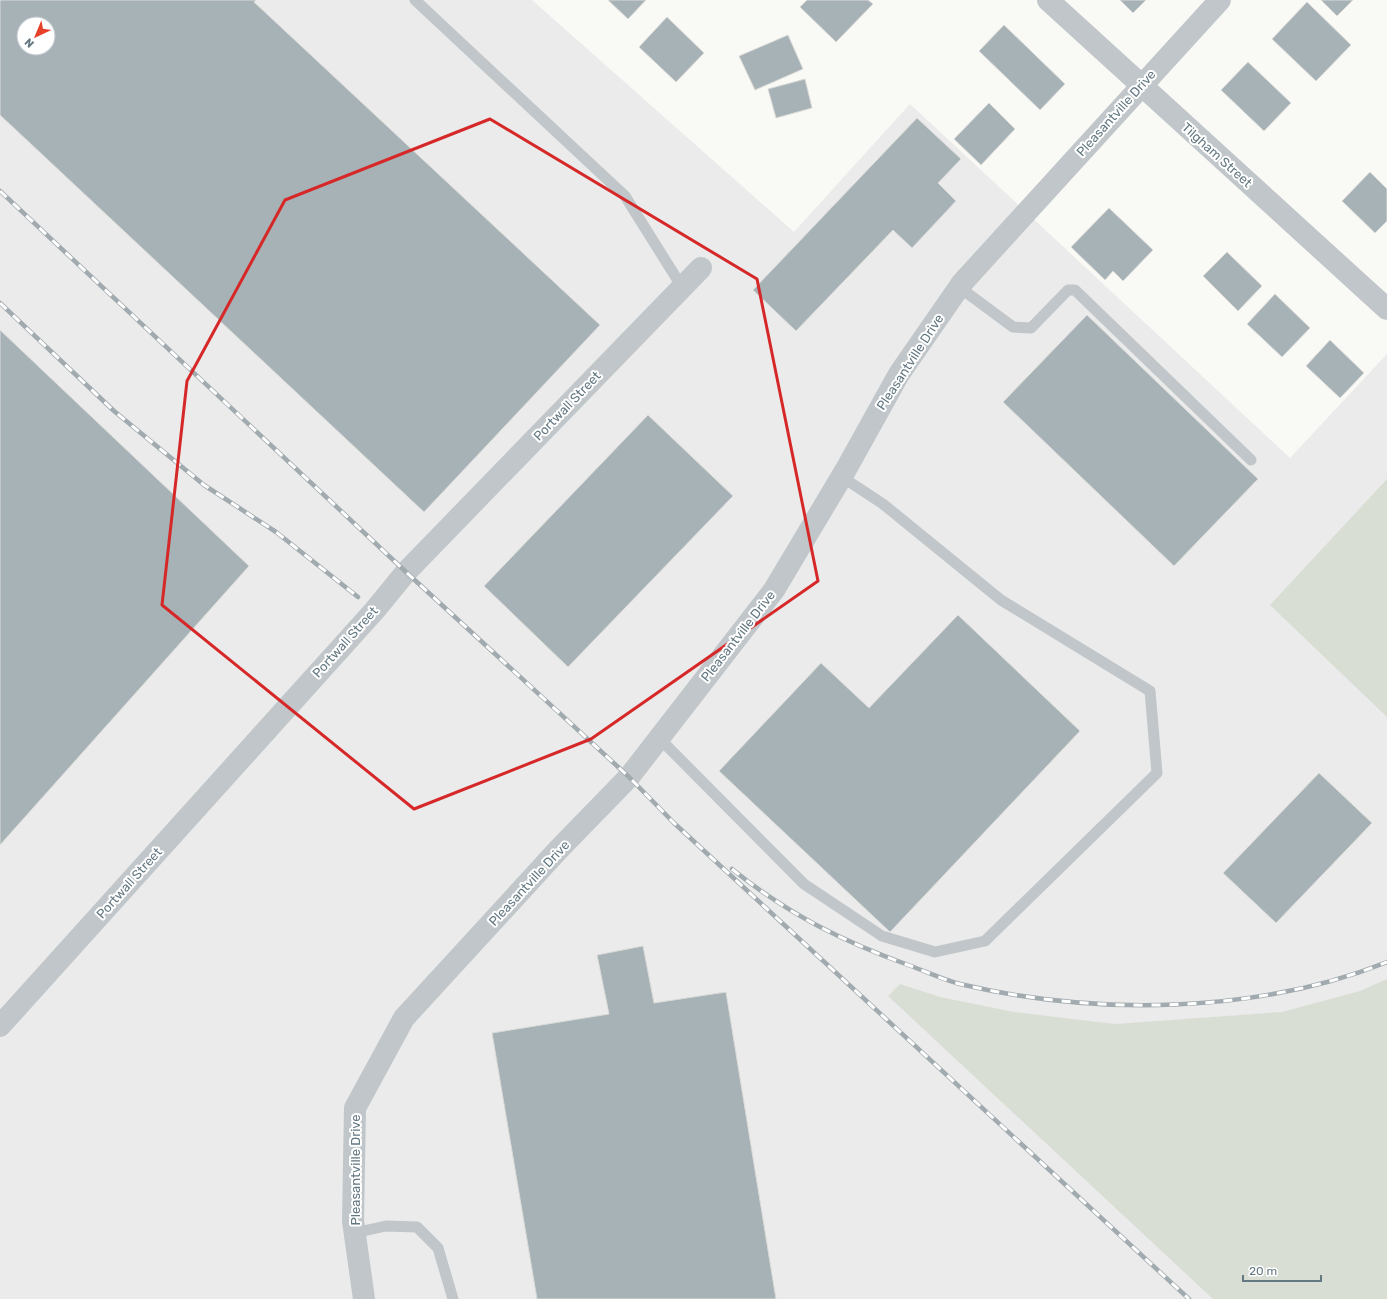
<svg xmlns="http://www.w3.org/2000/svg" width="1387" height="1299" viewBox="0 0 1387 1299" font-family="Rubik,sans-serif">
	<rect width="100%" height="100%" fill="#f9f9f6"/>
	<path fill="#eaebea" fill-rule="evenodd" d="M0 0H532L794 232 910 104 1290 458 1387 354V1299H0ZM24 24H48V48H24Z"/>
	<path fill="#d9ded5" d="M1387 479V717L1270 605Z
		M1387 979V1299H1213L888 996 900 984 940 997 1014 1012 1115 1024 1282 1012 1360 991Z"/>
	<path fill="#a7b2b6" stroke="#dbdbd9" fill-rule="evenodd" d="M0 0H256L254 2 600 325 424 512 0 115ZM24 24H48V48H24Z
		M608 0H646L628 19Z
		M807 0H868L873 4 836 42 800 7Z
		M1120 0H1146L1133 13Z
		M1321 0H1353L1337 16Z
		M1307 2 1351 45 1316 81 1272 39Z
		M667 17 704 53 676 82 639 47Z
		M1004 25 1065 84 1040 110 979 51Z
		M788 35 803 69 755 90 739 56Z
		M1248 62 1291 103 1264 131 1221 90Z
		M805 79 812 108 776 118 768 89Z
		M989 103 1015 129 981 165 954 139Z
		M917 118 961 159 938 183 956 201 912 248 893 230 796 331 753 290Z
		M1370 172 1387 189V221L1375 233 1342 201Z
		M1109 208 1153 250 1123 281 1113 271 1105 280 1071 247Z
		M1227 252 1262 286 1238 311 1203 276Z
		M1275 294 1310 328 1282 357 1247 324Z
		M1087 315 1258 479 1174 566 1003 402Z
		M0 330 249 566 0 845Z
		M1330 340 1364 373 1340 398 1306 366Z
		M648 415 733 496 568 667 484 586Z
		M958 615 1080 731 890 932 719 771 821 663 869 708Z
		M1319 773 1372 823 1276 923 1223 873Z
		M643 946 654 1003 726 992 776 1299H537L492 1033 609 1014 597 955Z"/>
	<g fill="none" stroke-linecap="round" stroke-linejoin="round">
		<path stroke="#c0c6c9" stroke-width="11" d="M415 0 625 196 682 287
			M959 287 1013 327 1031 328 1068 290H1075L1251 460
			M659 738 804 884 882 936 935 952 985 941 1157 773 1150 691 1001 600 883 504 842 477
			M354 1233 386 1226 417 1227 438 1248 453 1299"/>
		<path stroke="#c0c6c9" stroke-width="22" d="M1048 0 1387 309
			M0 1026 375 610 406 572 701 268
			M364 1299 353 1221 355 1108 404 1018 559 849 629 777 774 590 845 471 899 374 962 283 1220 0"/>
		<g stroke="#a1aaaf" stroke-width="4.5">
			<path id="rail" d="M0 191 406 572 629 777 674 823 1189 1299
				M0 303 114 411 204 485 276 532 358 597
				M732 869C789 915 844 942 911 966 927 972 944 980 960 984 1095 1016 1257 1014 1387 962"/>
		</g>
		<use href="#rail" stroke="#fff" stroke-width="3" stroke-dasharray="9" stroke-linecap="butt"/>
	</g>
	<path fill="none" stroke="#d62828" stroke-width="3" stroke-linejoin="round" d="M490 119 757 279 818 581 591 739 414 809 162 605 187 381 285 200Z"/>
	<g text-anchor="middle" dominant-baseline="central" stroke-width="4" stroke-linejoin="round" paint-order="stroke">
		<g font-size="13" fill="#647882" stroke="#fff">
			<text transform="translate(1116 113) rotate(-48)">Pleasantville Drive</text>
			<text transform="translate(1217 155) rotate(42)">Tilgham Street</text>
			<text transform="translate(910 362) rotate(-57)">Pleasantville Drive</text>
			<text transform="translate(567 406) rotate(-46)">Portwall Street</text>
			<text transform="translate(738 636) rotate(-52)">Pleasantville Drive</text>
			<text transform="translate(345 642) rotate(-48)">Portwall Street</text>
			<text transform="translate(129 883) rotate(-48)">Portwall Street</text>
			<text transform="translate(529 883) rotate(-47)">Pleasantville Drive</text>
			<text transform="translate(355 1170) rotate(-90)">Pleasantville Drive</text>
		</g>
	</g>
	<g transform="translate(36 36) rotate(224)"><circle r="19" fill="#ffffff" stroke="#c1c9cd"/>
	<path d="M0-3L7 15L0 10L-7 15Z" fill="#e6402a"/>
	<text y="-6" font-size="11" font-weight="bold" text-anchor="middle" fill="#647882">N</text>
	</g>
	<path d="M1243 1275v6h78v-6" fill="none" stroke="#647882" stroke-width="2"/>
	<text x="1249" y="1275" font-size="12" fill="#647882" stroke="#ffffff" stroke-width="3" paint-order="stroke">20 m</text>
</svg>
